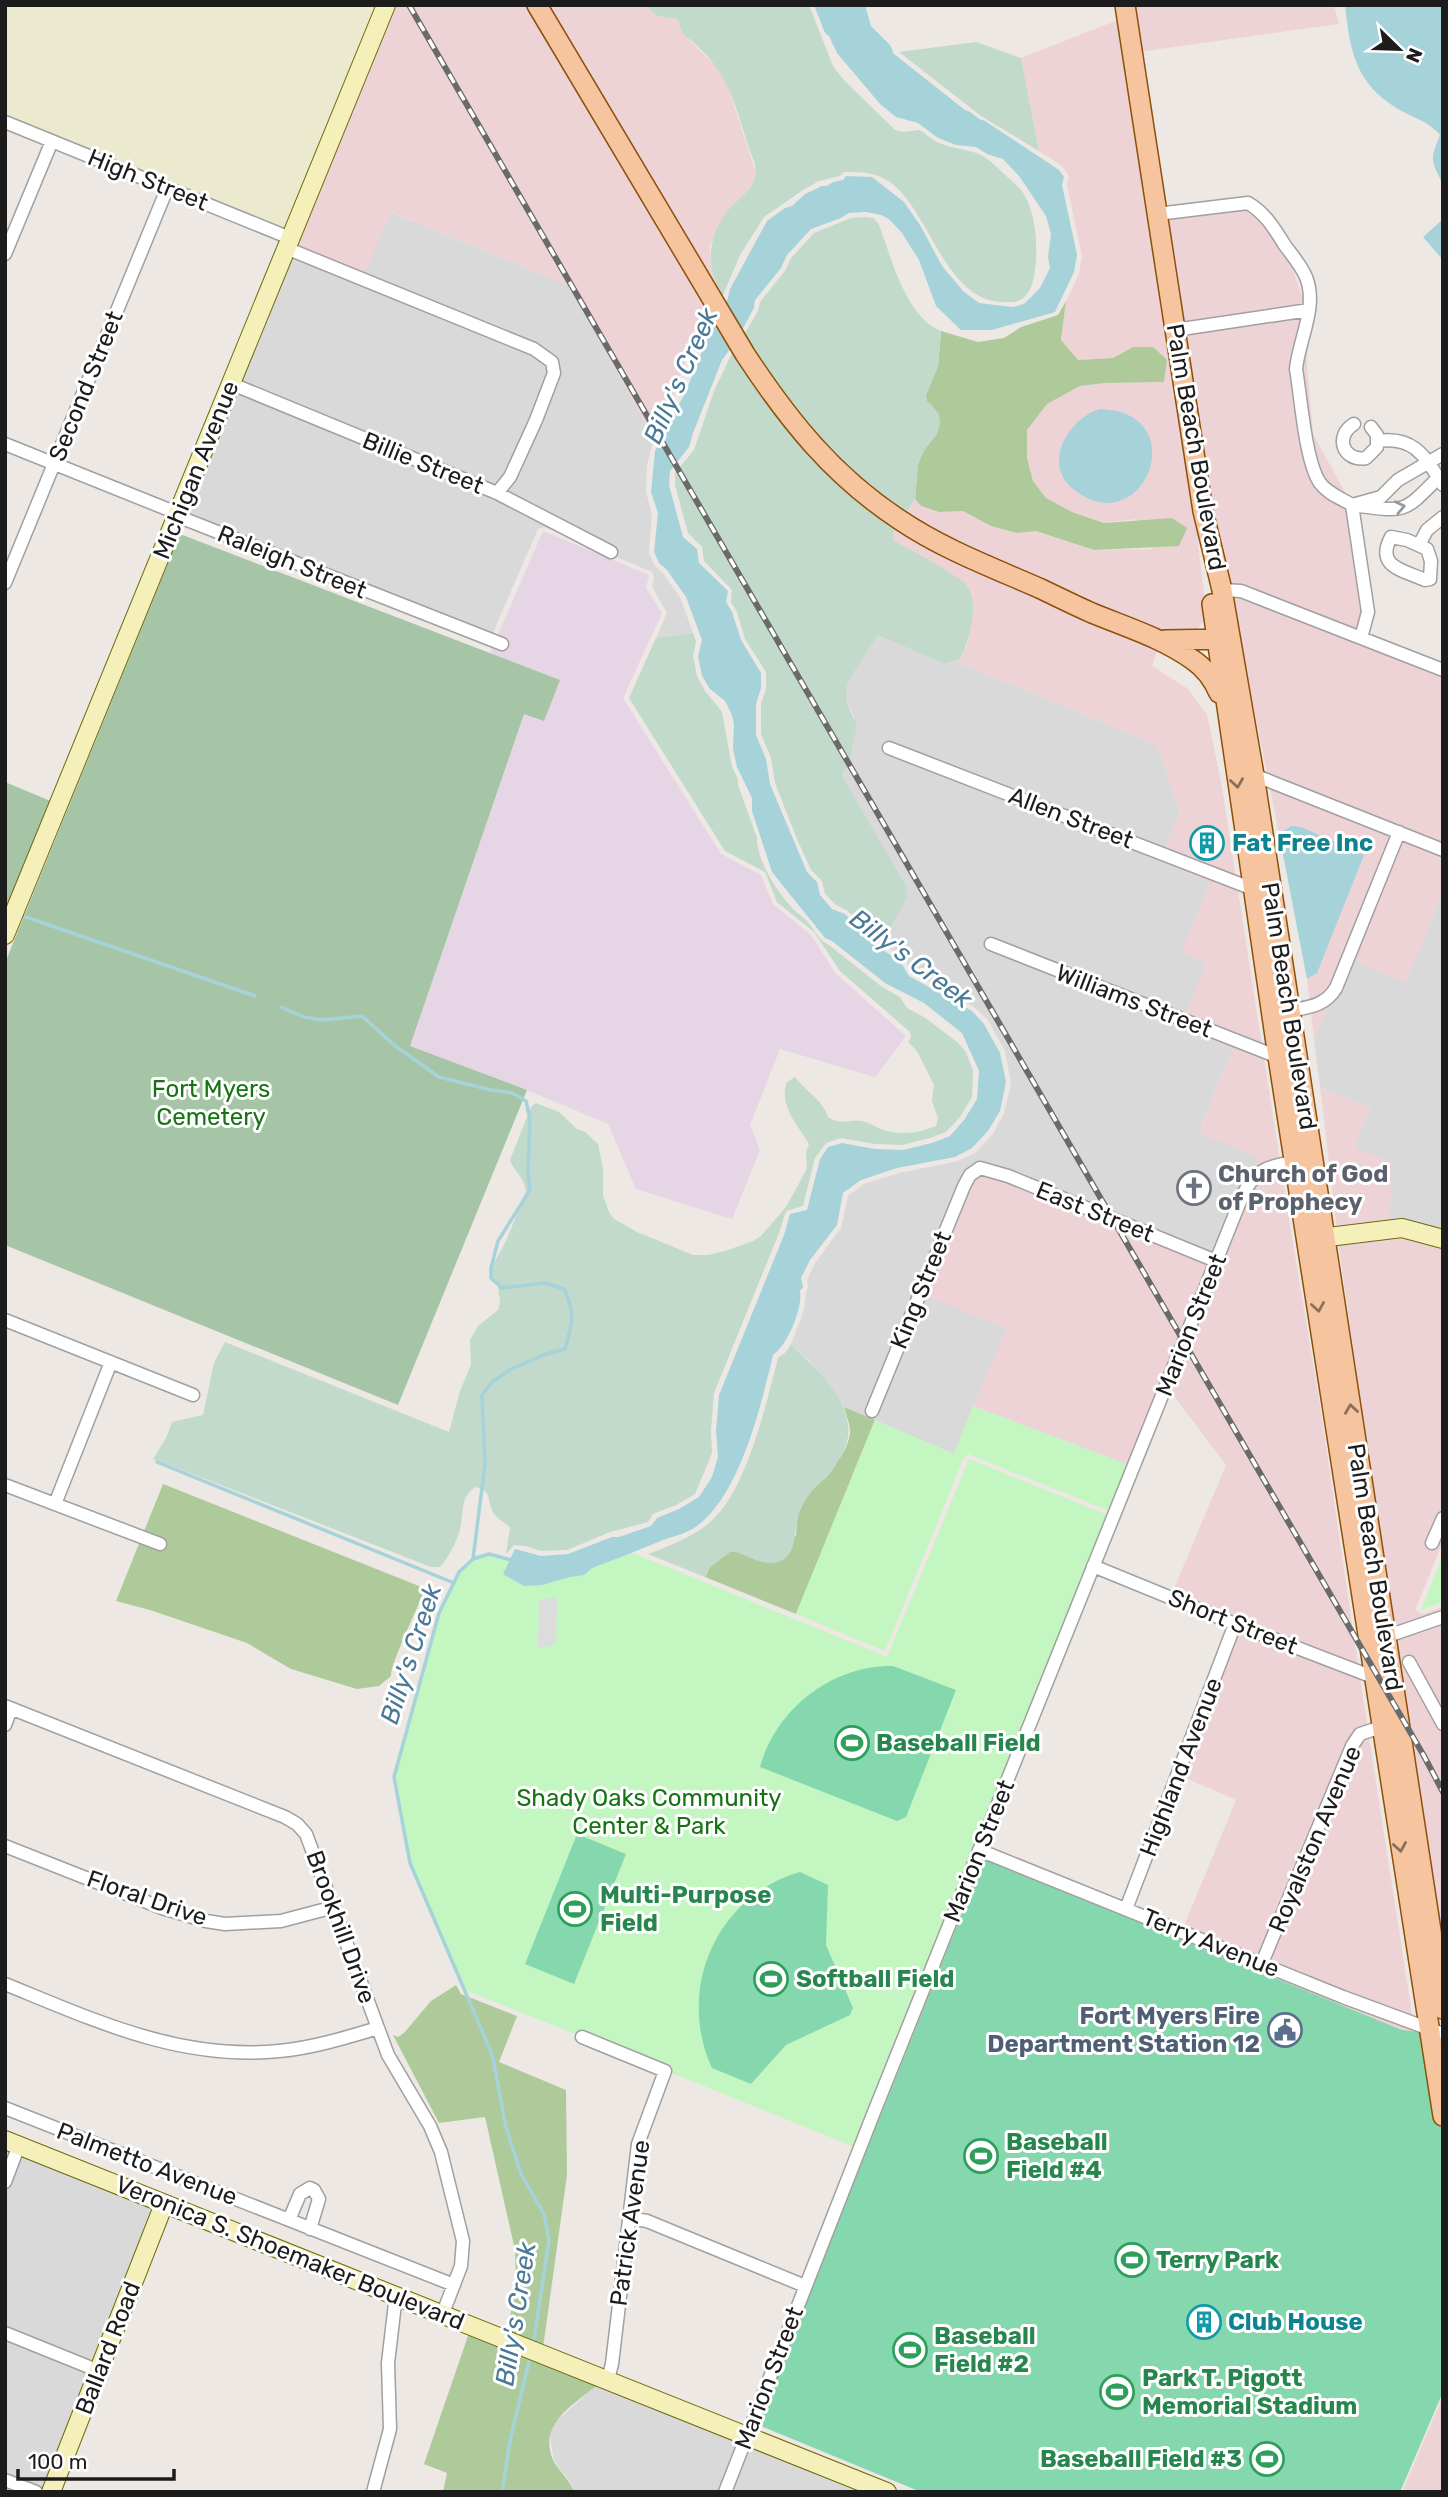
<svg xmlns="http://www.w3.org/2000/svg" width="1448" height="2497" viewBox="0 0 1448 2497" font-family="Rubik,sans-serif">
	<rect width="100%" height="100%" fill="#ede8e3"/>
	<path fill="#dad9da" d="M391 212 570 286 654 439 647 465 646 492 652 514 649 553 655 566 663 573 681 599 693 633 656 638 667 613 652 587 654 577 652 572 544 527 538 529 489 642 180 522 294 245Z
		M878 635 944 664 955 661 1157 745 1180 812 1161 860 1210 883 1182 952 1207 963 1233 1049 1199 1132 1258 1157 1212 1266 1007 1329 954 1454 844 1407 810 1362 791 1344 804 1310 806 1293 808 1287 807 1280 815 1263 841 1228 848 1196 864 1184 899 1173 958 1161 975 1153 993 1134 1004 1113 1011 1084 1005 1051 988 1020 974 1007 913 973 904 958 873 937 880 932 905 884 842 775 850 758 854 716 846 701 847 683Z
		M1443 892V1233L1390 1223 1354 1147 1370 1108 1320 1087 1314 1039 1348 958 1405 982Z
		M5 2146 157 2207 45 2492H5Z
		M599 2383 873 2492H574L570 2482 554 2460 550 2438 552 2425Z"/>
	<path fill="#edd3d5" d="M392 5H530L713 312 693 339 664 423 654 439 570 286 392 212 363 276 294 245Z
		M543 5H645L657 16 678 19 680 29 685 36 716 66 726 81 756 173 751 189 726 214 710 246 711 263 723 295 720 301Z
		M1115 5H1119L1198 516V544L1207 619 1203 621 1194 635H1166L1091 607 904 516 915 499 921 506 939 512 963 511 991 526 1017 532 1036 531 1094 550 1153 549 1137 519 1104 523 1072 512 1046 498 1033 481 1027 458V430L1047 404 1080 386 1105 383 1164 382 1133 347 1113 358 1078 360 1061 340 1066 301 1079 274 1082 256 1067 185 1069 176 1062 166 1039 151 1021 58 1118 20Z
		M1131 5H1334L1339 24 1138 52Z
		M1256 210 1290 261 1308 314 1307 365 1313 434 1358 516 1365 641 1443 667V892L1405 983 1348 958 1314 1039 1307 979 1317 973 1291 826 1279 834 1237 622 1218 551 1163 215Z
		M898 525 1159 645 1152 666 1187 688 1207 715 1221 781 1289 1219 1321 1412 1361 1685 1423 2085 1139 2123 909 2027 978 1858 1179 1938 1236 1800 1174 1773 1233 1631 1168 1603 1226 1465 1168 1388 1134 1467 973 1406 1007 1329 920 1293 973 1167 1212 1266 1257 1157 1199 1133 1233 1049 1180 1027 1207 963 1181 952 1210 883 1160 860 1180 812 1157 745 955 661 960 659 967 645 971 626 972 599 957 578 893 540V534Z
		M1320 1087 1370 1108 1354 1147 1391 1162 1390 1223 1337 1229Z
		M1398 1234 1443 1244V1542L1416 1608 1417 1612 1423 1614 1443 1607V1938L1381 1546 1338 1241Z
		M1443 2396V2492H1402Z"/>
	<path fill="#e6d5e5" d="M543 531 649 575 646 588 662 613 623 698 721 854 761 875 773 904 811 935 836 974 906 1036 875 1077 780 1049 750 1125 760 1150 732 1219 636 1189 608 1124 527 1090 410 1046 524 714 560 680 490 653Z"/>
	<path fill="#ebeacf" d="M5 5H380L283 240 5 126Z"/>
	<path fill="#aeca9a" d="M1066 301 1061 340 1078 360 1113 358 1133 347H1153L1167 360 1164 382 1105 383 1080 386 1047 404 1027 430V458L1033 481 1046 498 1072 512 1104 523 1172 518 1187 528 1179 546 1094 550 1036 531 1017 533 991 526 963 511 939 512 921 506 915 499 918 464 924 450 937 434 933 407 926 401V395L938 366 941 331 978 342 1004 338 1021 327 1058 315Z
		M844 1407 875 1420 796 1614 705 1577 710 1567 731 1551 742 1553 756 1560 796 1536C797 1528 796 1520 799 1513 809 1483 844 1468 850 1434 851 1426 846 1415 844 1407Z
		M163 1484 419 1586 424 1592C418 1607 390 1665 391 1676L379 1686 357 1689 291 1669 247 1643 150 1610 116 1601Z
		M456 1985 461 1994 517 2016 499 2062 566 2090 567 2175 543 2348 507 2333 516 2286 515 2250 485 2117 439 2123 393 2035 398 2037 404 2033 431 2001Z
		M469 2333 503 2349 600 2383C576 2403 537 2423 553 2460 559 2471 569 2479 574 2492H443L447 2473 424 2464Z"/>
	<path fill="#c1dacb" d="M645 5H809L833 66 843 79 895 130 903 132 919 130C926 133 930 139 937 142 951 148 959 148 973 152 985 155 994 164 1003 173 1010 180 1020 187 1025 196 1035 215 1037 238 1036 259 1035 274 1033 300 1013 302 945 309 934 215 890 182 875 172 862 172 844 172L840 176 819 181 803 190 764 217 740 255 723 295C706 268 707 239 726 213 739 196 759 190 755 164 735 113 734 72 685 36L680 29 678 19 657 16Z
		M976 42 1021 58 1039 151 981 116 899 52Z
		M866 217 874 218 879 225C892 259 905 316 941 331L938 366 926 395 927 401 939 414 940 424 937 434 924 450 918 464 915 499 904 516 825 452 742 338 758 311 760 302 785 271 791 258 814 233 851 218Z
		M733 351 898 525 893 534V540C908 549 959 575 967 586 980 602 969 643 960 659L944 664 878 635 847 683 846 701 857 726 850 758 842 775 905 884 907 896 899 913 890 927 873 937 848 911 836 905 825 894 822 881 811 870 797 839 775 783 771 758 761 734V704L766 689V672L745 639 737 612 731 602 732 590 704 561 702 547 688 533 675 485V473L694 450 714 391Z
		M693 633 696 641 693 656 697 676 705 691 722 712 732 767 738 779V785L757 838C757 862 778 893 794 910 798 914 803 917 807 921 815 930 818 940 829 945L882 987 900 997 907 1008 924 1017 957 1042 966 1052 973 1071 972 1097 960 1117 946 1132 930 1138 902 1145 875 1144 841 1138 826 1143 815 1158 803 1206 786 1211 779 1233 714 1393 711 1431 712 1453 695 1494 676 1505 653 1514 648 1522 610 1532 567 1550 541 1551 526 1546 514 1545 506 1554 510 1528C506 1523 501 1521 497 1517 485 1506 495 1491 476 1487 458 1497 465 1516 459 1533 455 1545 448 1558 440 1567H431L154 1459 152 1461 166 1438 172 1422 203 1415 214 1363 225 1342 449 1432 460 1391 471 1365 470 1340 478 1326 498 1310 500 1302 498 1286 491 1280 489 1272 506 1241 526 1192C526 1179 514 1172 510 1160L531 1107 536 1103 559 1112 577 1129 585 1132 598 1144 603 1169V1195L609 1212 614 1219 637 1232 693 1255H709L728 1250 753 1241 761 1236 786 1207 803 1176 807 1168 806 1152 809 1144C798 1125 778 1105 787 1082L795 1077C806 1092 823 1100 828 1117 840 1125 848 1120 860 1121 867 1121 875 1127 881 1129 899 1136 919 1133 936 1126L938 1118 932 1101 934 1085 917 1051 908 1042 911 1037 910 1032 840 971 814 932 777 902 765 872 725 851 629 698 656 638Z
		M791 1344C819 1373 867 1412 841 1456 837 1463 832 1472 826 1478 819 1484 811 1490 807 1497 803 1503 799 1510 798 1517 793 1535 798 1561 772 1563 758 1564 744 1553 731 1551L710 1567 705 1577 648 1554C672 1545 701 1534 718 1514 748 1481 767 1402 778 1358L786 1352Z"/>
	<path fill="#a5c5a6" d="M180 534 560 680 544 721 524 714 410 1046 527 1090 398 1405 5 1245V963Z
		M5 782 53 802 5 919Z"/>
	<path fill="#c4f6c1" d="M973 1406 1134 1467 1112 1512 968 1454 964 1457 885 1651 796 1614 875 1420 954 1454Z
		M969 1459 1110 1516 855 2147 463 1989 410 1863 394 1777 439 1613 459 1572 473 1559 489 1554 521 1564 539 1566 611 1544 887 1657Z
		M1443 1556V1602L1421 1610Z"/>
	<path fill="#85d8ad" d="M893 1666 956 1690 906 1817 897 1821 760 1767C776 1709 832 1665 893 1666Z
		M577 1834 626 1854 574 1984 525 1964Z
		M984 1859 1402 2030 1428 2033 1443 2127V2392L1400 2492H921L756 2424Z
		M800 1872 828 1885 826 1945 853 2008 850 2015 786 2045 751 2084 712 2068C676 1990 716 1896 800 1872Z"/>
	<path fill="#dcdcdc" d="M557 1597 556 1644 538 1648 539 1601Z"/>
	<path fill="#a5d3d9" d="M814 5H865L871 26 890 45 894 54 965 110C973 112 976 119 985 121L1059 170 1064 177 1062 185 1077 255 1074 272 1055 312 992 330H961L936 306 919 260 902 233 889 219 881 215 866 212 849 213 841 218 811 229 787 255 781 268 755 300 754 308 736 341 722 360 693 433 689 447 670 471 669 485 683 537 697 549 699 563 728 591 726 602 732 612 741 640 761 673V688L756 704V735L766 759 770 784 807 872 817 882 820 895 832 909 845 914 875 945 900 961 909 976 972 1011 984 1024 1000 1053 1006 1082 1000 1111 988 1131 972 1148 955 1157 897 1168 861 1180 843 1193 837 1225 810 1260 801 1278 803 1287 800 1291C803 1308 787 1346 773 1355 761 1406 740 1494 697 1526 688 1533 674 1536 663 1540 639 1550 616 1559 592 1568L584 1575 570 1577 542 1585 524 1586 503 1574 515 1549 541 1556 568 1554 612 1537H619L651 1526 657 1518 679 1509 699 1497 712 1477 718 1457 716 1431 719 1395 784 1235 790 1214 807 1210 820 1159 828 1147 842 1143 875 1149 903 1150 932 1143 950 1136 964 1120 977 1099 979 1071 962 1033 924 1003 885 983 832 941 825 938 772 872 752 811V798L737 767 733 749 734 724 732 715 725 701 710 689 702 676 698 656 702 640 686 597 667 570 659 563 654 552 658 513 651 492 655 451 686 391 707 339 728 298 730 289 767 221 785 208 792 206 805 194 822 186H827L833 182 843 180 846 176 872 177 904 202 920 225 942 266 963 291 979 303 1013 307 1024 304 1040 288 1050 268 1048 257 1051 234 1046 216 1019 176 1003 159 987 154 976 147 956 145 938 138 918 123 896 117 880 104 837 53 829 36 825 33Z
		M1345 5H1443V184C1430 159 1430 160 1440 135 1427 120 1415 119 1398 109 1355 83 1350 51 1345 5Z
		M1443 219V260L1423 237Z
		M1100 409C1197 412 1142 547 1072 488 1042 463 1069 418 1100 409Z
		M1291 826 1301 827 1364 855 1317 973 1307 979 1279 834Z"/>
	<g fill="none" stroke-linecap="round" stroke-linejoin="round">
		<path stroke="#a5d3d9" stroke-width="3.5" d="M20 915 255 996
			M281 1007 304 1017 322 1020 362 1016 394 1045 439 1077 491 1090 512 1093 526 1101 530 1119 528 1172 530 1190 498 1241 491 1268V1278L502 1288 545 1283 564 1289C576 1313 572 1324 565 1349L546 1354 511 1369 492 1382 482 1395 485 1464 473 1559
			M157 1462 454 1583
			M515 1561 489 1554 473 1559 459 1572 439 1613 394 1777 410 1863 492 2054 506 2127 521 2174 544 2214 549 2240 533 2346
			M502 2492 510 2441 530 2357"/>
		<g stroke="#a0a0a0" stroke-width="15">
			<path id="street" d="M5 122 290 238
				M1157 214 1248 203C1265 213 1274 228 1284 244 1291 254 1301 265 1306 277 1318 307 1299 339 1296 369 1301 397 1305 461 1320 483 1328 494 1341 498 1352 505L1368 612 1361 638
				M286 248 534 349 552 362 554 373 536 420 510 477 497 493
				M5 254 52 141
				M1175 330 1309 310
				M232 384 497 493 611 552
				M1354 424C1334 436 1343 462 1366 458L1377 447V435L1371 427
				M1378 441C1415 436 1425 457 1443 485
				M5 444 177 513 187 520 502 644
				M1352 505 1381 497 1398 480 1443 454
				M1359 506C1407 512 1404 512 1438 478
				M1391 537 1407 540 1427 549 1431 561 1430 579 1425 580C1403 570 1375 567 1391 537Z
				M1419 545 1427 530 1443 517
				M5 583 167 189
				M1222 590 1241 591 1443 670
				M889 748 1253 889
				M1254 775 1443 850
				M991 944 1278 1057
				M1289 1011C1309 1007 1325 1006 1336 988L1399 832
				M5 1320 193 1395
				M872 1411 964 1186 970 1175 980 1168 1008 1176 1216 1261
				M5 1485 160 1544
				M55 1504 111 1362
				M1432 1543 1443 1518
				M1093 1566 1235 1624 1373 1677
				M1385 1637 1443 1617
				M1409 1662 1443 1724
				M5 1706 285 1817 297 1824 306 1834 388 2055 430 2126 441 2152 463 2241 461 2266 443 2313
				M5 1725 11 1709
				M5 1846 162 1908 206 1921 225 1924 281 1921 334 1907
				M979 1850 1343 1997 1443 2034
				M1126 1909 1235 1624
				M1262 1963 1352 1746 1360 1734 1381 1727
				M5 1984C94 2020 180 2061 279 2051 312 2048 345 2038 378 2028
				M582 2037 665 2071 638 2144 612 2364 608 2379
				M5 2108 454 2285
				M5 2182 19 2145
				M629 2218 647 2221 805 2286
				M289 2220 300 2194 310 2188 314 2190 319 2199 310 2229
				M5 2333 99 2371
				M5 2480 36 2492
				M373 2492 390 2429 388 2363 396 2295
				M725 2492 874 2112 1241 1199C1254 1170 1265 1167 1295 1162"/>
		</g>
		<g stroke="#6c6a0b" stroke-width="20">
			<path id="secondary" d="M5 935 386 5
				M1312 1239 1402 1228 1443 1239
				M5 2140 887 2492
				M51 2492 164 2204"/>
		</g>
		<g stroke="#8c5009" stroke-width="22">
			<path id="primary" d="M537 5 745 354C789 421 833 476 900 520 943 549 991 567 1039 588 1056 596 1074 605 1092 613 1126 627 1162 638 1193 660 1205 668 1213 679 1219 693
				M1125 5 1203 511 1222 590 1254 775 1443 2009
				M1212 604 1278 1057 1443 2116
				M1165 640 1226 639"/>
		</g>
		<use href="#street" stroke="#fff" stroke-width="12"/>
		<use href="#secondary" stroke="#f5f0b9" stroke-width="18"/>
		<use href="#primary" stroke="#f6c59f" stroke-width="19"/>
		<g stroke="#6a6a6a" stroke-width="6">
			<path id="rail" d="M409 5 1424 1756 1443 1792"/>
		</g>
		<use href="#rail" stroke="#fff" stroke-width="3.5" stroke-dasharray="10" stroke-linecap="butt"/>
	</g>
	<defs><path id="oneway-chevron" d="M-2-3.5L2.5 0L-2 3.5" fill="none" stroke-width="1.6" stroke-linecap="round" stroke-linejoin="round" transform="scale(1.75)"/></defs>
	<use stroke="#999" href="#oneway-chevron" transform="translate(1400 507) rotate(-12)"/>
	<g stroke="#89705e">
		<use href="#oneway-chevron" transform="translate(1237 783) rotate(82)"/>
		<use href="#oneway-chevron" transform="translate(1318 1307) rotate(81)"/>
		<use href="#oneway-chevron" transform="translate(1351 1409) rotate(-98)"/>
		<use href="#oneway-chevron" transform="translate(1400 1847) rotate(81)"/>
	</g>
	<defs>
		<g id="building-ring" transform="scale(1.75)"><circle r="9.5" fill="#fff" stroke="#0f9aa8" stroke-width="1.5"/><path d="M-4-6H4V6H1V3H-1V6H-4ZM-2.5-4.3h1.7v1.8h-1.7ZM.8-4.3h1.7v1.8H.8ZM-2.5-1h1.7V.8h-1.7ZM.8-1h1.7V.8H.8Z" fill="#0f9aa8"/></g>
		<g id="church-ring" transform="scale(1.75)"><circle r="9.5" fill="#fff" stroke="#6b7280" stroke-width="1.5"/><path d="M-1.2-6h2.4v3.5h3.3v2.4h-3.3V6h-2.4V-.1h-3.3v-2.4h3.3Z" fill="#6b7280"/></g>
		<g id="stadium-ring" transform="scale(1.75)"><circle r="9.5" fill="#fff" stroke="#2e9e5b" stroke-width="1.5"/><path d="M0-5a6.5 5 0 1 0 0 10a6.5 5 0 1 0 0-10ZM-3.5-1.8h7v3.6h-7Z" fill="#2e9e5b"/></g>
		<g id="civic-ring" transform="scale(1.75)"><circle r="9.5" fill="#fff" stroke="#5c6f8a" stroke-width="1.5"/><path d="M-.6-6.5H3V-4.5H.6V-3L4-1V1h2V6H-6V1h2V-1L-.6-3ZM-1.2 2.5V6h2.4V2.5Z" fill="#5c6f8a"/></g>
	</defs>
	<g fill-rule="evenodd">
		<use href="#building-ring" x="1207" y="843"/>
		<use href="#church-ring" x="1194" y="1188"/>
		<use href="#stadium-ring" x="852" y="1743"/>
		<use href="#stadium-ring" x="575" y="1909"/>
		<use href="#stadium-ring" x="771" y="1979"/>
		<use href="#civic-ring" x="1285" y="2030"/>
		<use href="#stadium-ring" x="981" y="2156"/>
		<use href="#stadium-ring" x="1132" y="2260"/>
		<use href="#building-ring" x="1204" y="2322"/>
		<use href="#stadium-ring" x="910" y="2350"/>
		<use href="#stadium-ring" x="1117" y="2392"/>
		<use href="#stadium-ring" x="1267" y="2459"/>
	</g>
	<g text-anchor="middle" dominant-baseline="central" stroke-width="6" stroke-linejoin="round" paint-order="stroke">
		<g font-size="24" fill="#1c1c1c" stroke="#fff">
			<text transform="translate(148 180) rotate(22)">High Street</text>
			<text transform="translate(86 386) rotate(-68)">Second Street</text>
			<text transform="translate(1196 447) rotate(80)">Palm Beach Boulevard</text>
			<text transform="translate(423 463) rotate(22)">Billie Street</text>
			<text transform="translate(196 470) rotate(-68)">Michigan Avenue</text>
			<text transform="translate(292 562) rotate(22)">Raleigh Street</text>
			<text transform="translate(1071 818) rotate(21)">Allen Street</text>
			<text transform="translate(1134 1001) rotate(21)">Williams Street</text>
			<text transform="translate(1289 1006) rotate(81)">Palm Beach Boulevard</text>
			<text transform="translate(1095 1212) rotate(22)">East Street</text>
			<text transform="translate(921 1290) rotate(-68)">King Street</text>
			<text transform="translate(1191 1325) rotate(-68)">Marion Street</text>
			<text transform="translate(1375 1567) rotate(81)">Palm Beach Boulevard</text>
			<text transform="translate(1233 1622) rotate(22)">Short Street</text>
			<text transform="translate(1181 1767) rotate(-69)">Highland Avenue</text>
			<text transform="translate(1315 1839) rotate(-67)">Royalston Avenue</text>
			<text transform="translate(979 1851) rotate(-68)">Marion Street</text>
			<text transform="translate(147 1898) rotate(19)">Floral Drive</text>
			<text transform="translate(341 1927) rotate(70)">Brookhill Drive</text>
			<text transform="translate(1211 1943) rotate(22)">Terry Avenue</text>
			<text transform="translate(147 2164) rotate(21)">Palmetto Avenue</text>
			<text transform="translate(630 2223) rotate(-82)">Patrick Avenue</text>
			<text transform="translate(290 2253) rotate(22)">Veronica S. Shoemaker Boulevard</text>
			<text transform="translate(108 2348) rotate(-69)">Ballard Road</text>
			<text transform="translate(769 2378) rotate(-69)">Marion Street</text>
		</g>
		<g font-size="24" font-weight="bold" fill="#0d838f" stroke="#fff" text-anchor="start">
			<text x="1232" y="843">Fat Free Inc</text>
			<text x="1228" y="2322">Club House</text>
		</g>
		<g font-size="24" fill="#167312" stroke="#fff">
			<text x="211" y="1089">Fort Myers<tspan x="211" dy="28">Cemetery</tspan></text>
			<text x="649" y="1798">Shady Oaks Community<tspan x="649" dy="28">Center &amp; Park</tspan></text>
		</g>
		<g font-size="24" font-weight="bold" fill="#5b616d" stroke="#fff" text-anchor="start">
			<text x="1218" y="1174">Church of God<tspan x="1218" dy="28">of Prophecy</tspan></text>
		</g>
		<g font-size="24" font-weight="bold" fill="#27864d" stroke="#fff" text-anchor="start">
			<text x="876" y="1743">Baseball Field</text>
			<text x="600" y="1895">Multi-Purpose<tspan x="600" dy="28">Field</tspan></text>
			<text x="796" y="1979">Softball Field</text>
			<text x="1006" y="2142">Baseball<tspan x="1006" dy="28">Field #4</tspan></text>
			<text x="1156" y="2260">Terry Park</text>
			<text x="934" y="2336">Baseball<tspan x="934" dy="28">Field #2</tspan></text>
			<text x="1142" y="2378">Park T. Pigott<tspan x="1142" dy="28">Memorial Stadium</tspan></text>
			<text x="1242" y="2459" text-anchor="end">Baseball Field #3</text>
		</g>
		<g font-size="24" font-weight="bold" fill="#4e5e75" stroke="#fff" text-anchor="end">
			<text x="1260" y="2016">Fort Myers Fire<tspan x="1260" dy="28">Department Station 12</tspan></text>
		</g>
		<g font-size="26" font-style="italic" fill="#497997" stroke="#fff">
			<text transform="translate(681 376) rotate(-66)">Billy's Creek</text>
			<text transform="translate(911 959) rotate(37)">Billy's Creek</text>
			<text transform="translate(411 1654) rotate(-72)">Billy's Creek</text>
			<text transform="translate(516 2314) rotate(-81)">Billy's Creek</text>
		</g>
	</g>
	<rect width="1448" height="2497" fill="none" stroke="#1c1c1c" stroke-width="14"/>
	<g transform="translate(1399 49) rotate(113)" stroke="#ffffff" stroke-width="5" paint-order="stroke">
	<path d="M0-5L12 26L0 18L-12 26Z" fill="#1c1c1c"/>
	<text y="-10" font-size="19" font-weight="bold" text-anchor="middle" fill="#1c1c1c">N</text>
	</g>
	<path d="M18 2469v10h156v-10" fill="none" stroke="#1c1c1c" stroke-width="3.5"/>
	<text x="28" y="2469" font-size="21" fill="#1c1c1c" stroke="#ffffff" stroke-width="5" paint-order="stroke">100 m</text>
</svg>
